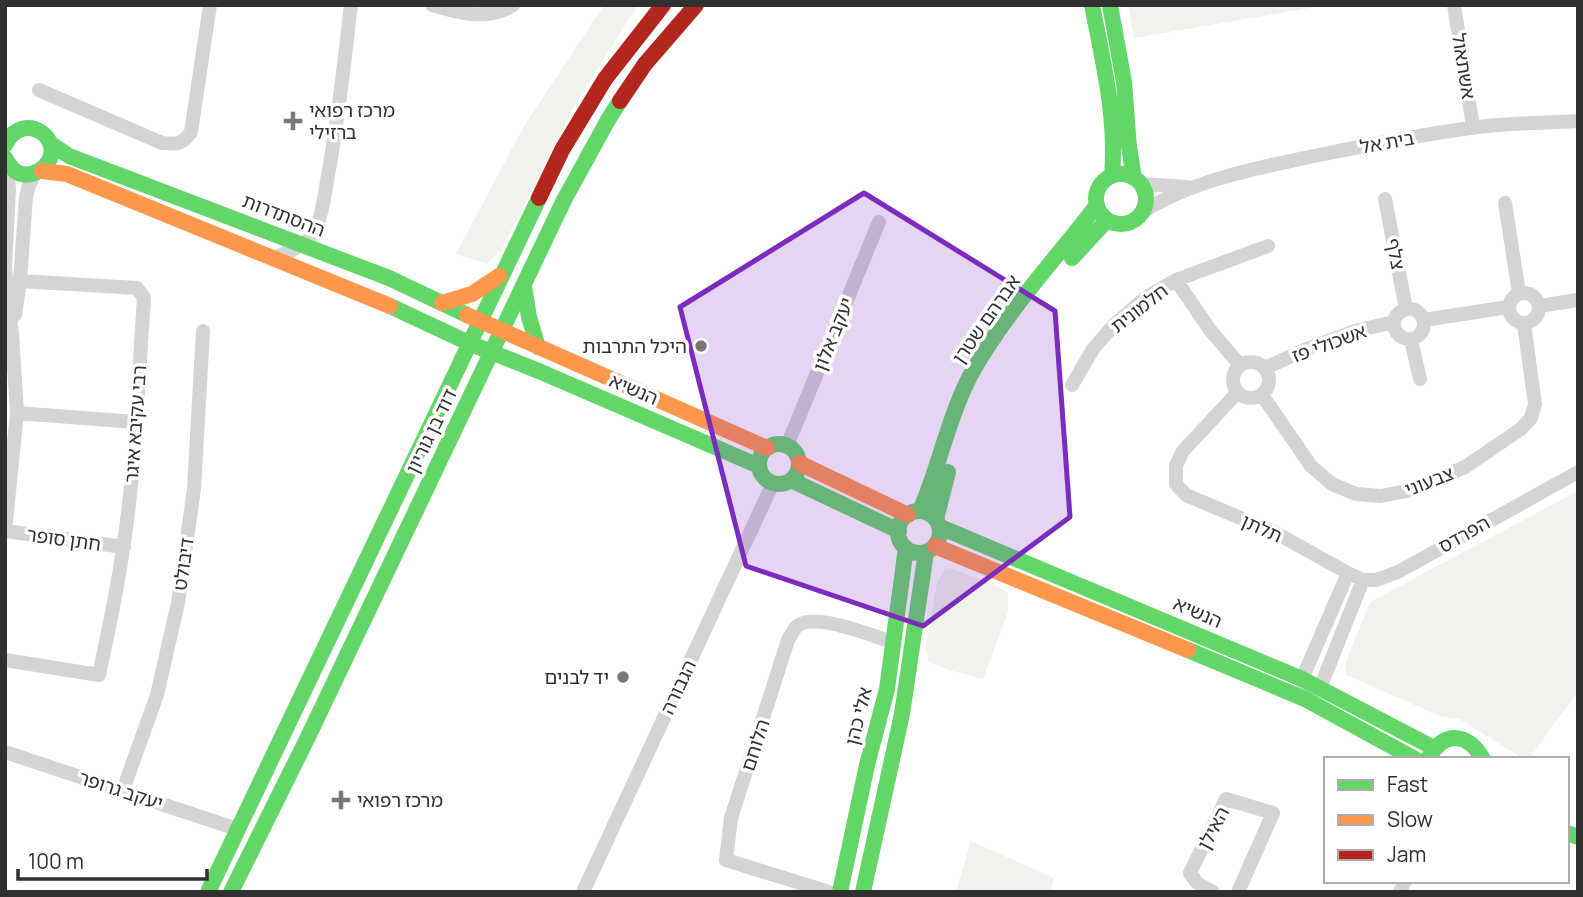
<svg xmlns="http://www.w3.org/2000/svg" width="1583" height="897" viewBox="0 0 1583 897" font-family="Manrope,'Noto Sans Hebrew',sans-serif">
	<rect width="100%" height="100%" fill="#fff"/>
	<path fill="#f0f2ec" d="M604 5H638L574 106 502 249 487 264 456 254 524 126Z
		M1128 5H1327L1134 38Z
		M1578 491V691L1529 759H1524L1459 719 1440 716 1346 675V661L1370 602Z
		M950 568 997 586 1008 593V612L983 679 949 670 929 662 925 650 937 583 945 569Z
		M971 841 1054 878 1050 892H956Z"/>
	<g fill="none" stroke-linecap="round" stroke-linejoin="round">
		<path stroke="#d4d4d4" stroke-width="14" d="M432 5C458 13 488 21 513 5
			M1454 5 1473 127
			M39 90 162 143C177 144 182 145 191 132L210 5
			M1141 184 1187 187
			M1385 199 1406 309
			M1505 203 1519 293
			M1142 212C1192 181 1252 169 1309 157 1363 146 1417 135 1471 128 1506 123 1542 123 1578 121
			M273 258C286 253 301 248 311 237 320 226 325 195 327 181 338 123 344 64 351 5
			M1176 280 1210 330 1240 365
			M1509 308a15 15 0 1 1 30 0a15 15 0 1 1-30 0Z
			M1539 306 1578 300
			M1394 324a15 15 0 1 1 30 0a15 15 0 1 1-30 0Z
			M15 315 20 281 26 197 29 185 35 174
			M1424 320 1508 307
			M1411 340 1420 379
			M1233 380a18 18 0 1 1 36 0a18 18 0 1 1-36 0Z
			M1265 368 1307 349 1355 331 1394 322
			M1072 385 1093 349 1114 325 1145 298 1176 280 1268 246
			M1237 393 1183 451 1176 465V484L1186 495 1276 533 1348 573 1363 580H1376L1398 572 1578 472
			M1262 395 1311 466 1332 484 1356 494 1381 496 1412 490 1465 467 1521 429 1531 418 1535 404 1524 324
			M17 413 136 422
			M787 446 879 222
			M5 531 17 413 12 334 5 268 9 190 7 163
			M5 531 124 547
			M5 660 99 675C108 633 117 592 123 549 136 466 138 382 144 298L137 288 20 281
			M1304 688 1302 679 1348 573
			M1313 693 1320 688 1363 580
			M5 752 237 829
			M123 790 157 695 178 603 194 489 203 331
			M583 892 773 483
			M829 892 726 860 731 818 788 640C791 636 794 629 797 626 815 612 872 636 893 642
			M1213 892 1197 883 1190 873 1226 799 1273 813 1238 892
			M1400 892 1405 881"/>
		<path stroke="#63d668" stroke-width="16" d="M1092 5C1103 62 1117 117 1112 176
			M1110 5 1124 82 1129 147 1134 178
			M50 143 69 156 389 278 467 315
			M5 145C24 107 68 141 45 166 41 170 36 173 31 174 17 177 11 168 5 158
			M1096 199a25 25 0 1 1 50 0a25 25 0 1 1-50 0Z
			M1072 258 1107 220
			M524 286 529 317 538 347
			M390 306 469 343 541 372 759 466
			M759 464a20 20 0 1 1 40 0a20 20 0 1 1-40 0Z
			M791 480 899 531
			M920 511C939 467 948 419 970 376 1004 314 1054 261 1097 205
			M898 532a21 21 0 1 1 42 0a21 21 0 1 1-42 0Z
			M936 519 948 472
			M940 527 1302 679 1434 748
			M1188 650 1305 699 1415 759
			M1429 757C1445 730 1468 733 1483 759
			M1567 833 1578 837
			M208 892 539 198
			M231 892 307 739 564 200 608 120 620 101
			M840 892 867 765 887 689 906 548
			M863 892 902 714 926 552"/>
		<path stroke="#ff974d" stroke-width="16" d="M42 171 67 174 390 306
			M442 303 472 294 499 276
			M467 315 767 448
			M799 463 908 515
			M935 546 1188 650"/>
		<path stroke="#b3261e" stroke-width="16" d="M620 101 645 64 696 5
			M539 198 562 150 605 79 663 5"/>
	</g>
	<path fill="#7b2cbf" fill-opacity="0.2" stroke="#7b2cbf" stroke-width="5" stroke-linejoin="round" d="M864 193 1055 311 1070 517 923 626 746 566 680 307Z"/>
	<g fill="#787878" stroke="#fff" stroke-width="2.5">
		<path d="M289.5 110.5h7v7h7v7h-7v7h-7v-7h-7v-7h7z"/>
		<circle cx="701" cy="346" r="7"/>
		<circle cx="623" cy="677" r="7"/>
		<path d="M337.5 789.5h7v7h7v7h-7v7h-7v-7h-7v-7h7z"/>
	</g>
	<g text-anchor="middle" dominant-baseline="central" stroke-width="7" stroke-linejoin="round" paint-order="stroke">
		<g font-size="19" fill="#303030" stroke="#fff">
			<text transform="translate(1464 66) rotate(81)">אשתאול</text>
			<text transform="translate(1387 142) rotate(-10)">בית אל</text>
			<text transform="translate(284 215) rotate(21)">ההסתדרות</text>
			<text transform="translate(1396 254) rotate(79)">צלף</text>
			<text transform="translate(1139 308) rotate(-38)">חלמונית</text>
			<text transform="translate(986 319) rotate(-55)">אברהם שטרן</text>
			<text transform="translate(833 334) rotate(-68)">יעקב אלון</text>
			<text transform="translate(1329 343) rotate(-20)">אשכולי פז</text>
			<text transform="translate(634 389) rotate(23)">הנשיא</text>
			<text transform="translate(135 424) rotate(-86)">רבי עקיבא איגר</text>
			<text transform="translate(431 431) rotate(-64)">דוד בן גוריון</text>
			<text transform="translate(1429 481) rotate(-21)">צבעוני</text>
			<text transform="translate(1262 528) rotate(24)">תלתן</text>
			<text transform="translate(1464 534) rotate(-29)">הפרדס</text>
			<text transform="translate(64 539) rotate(8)">חתן סופר</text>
			<text transform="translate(183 564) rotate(-82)">דיבולט</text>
			<text transform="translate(1198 612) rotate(23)">הנשיא</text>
			<text transform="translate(678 687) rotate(-65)">הגבורה</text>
			<text transform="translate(858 716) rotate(-76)">אלי כהן</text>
			<text transform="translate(755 745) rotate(-72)">הלוחם</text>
			<text transform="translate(121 790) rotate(18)">יעקב גרופר</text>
			<text transform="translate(1213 828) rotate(-62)">האילן</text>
		</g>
		<g font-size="19" fill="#303030" stroke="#fff" text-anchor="start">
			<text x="309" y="110">מרכז רפואי<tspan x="309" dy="22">ברזילי</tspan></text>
			<text x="687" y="346" text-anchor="end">היכל התרבות</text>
			<text x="609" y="677" text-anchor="end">יד לבנים</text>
			<text x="357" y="800">מרכז רפואי</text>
		</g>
	</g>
	<rect width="1583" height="897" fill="none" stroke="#303030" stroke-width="14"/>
	<rect x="1324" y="757" width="245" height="126" fill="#ffffff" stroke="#acacac" stroke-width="2"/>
	<rect x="1338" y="780" width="35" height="10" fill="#63d668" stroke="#acacac" stroke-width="2"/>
	<text x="1387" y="792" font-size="21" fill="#303030">Fast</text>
	<rect x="1338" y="815" width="35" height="10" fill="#ff974d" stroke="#acacac" stroke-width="2"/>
	<text x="1387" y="827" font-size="21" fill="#303030">Slow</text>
	<rect x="1338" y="850" width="35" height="10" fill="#b3261e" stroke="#acacac" stroke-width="2"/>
	<text x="1387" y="862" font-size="21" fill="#303030">Jam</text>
	<path d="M18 869v10h189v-10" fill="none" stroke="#303030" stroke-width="3.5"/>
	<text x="28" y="869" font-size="21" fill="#303030" stroke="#ffffff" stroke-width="5" paint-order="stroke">100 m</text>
</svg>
